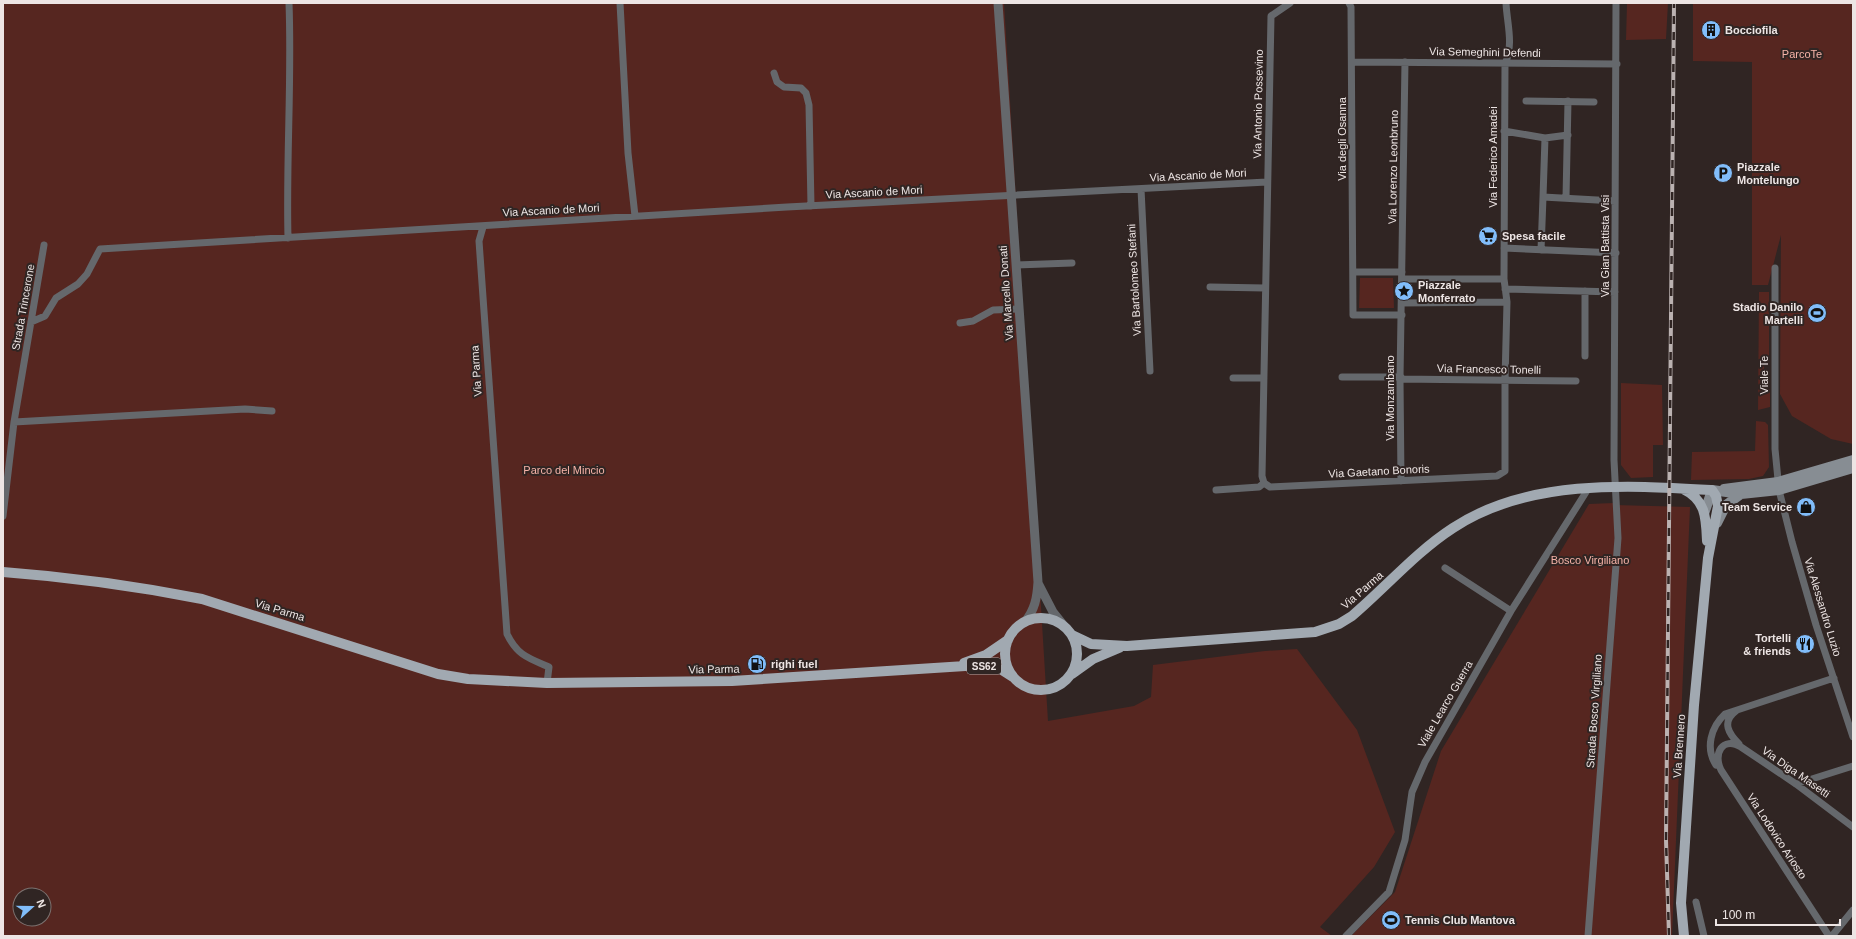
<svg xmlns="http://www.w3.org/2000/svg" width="1856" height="939" viewBox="0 0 1856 939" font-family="Helvetica,sans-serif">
	<rect width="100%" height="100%" fill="#302523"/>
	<path fill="#562620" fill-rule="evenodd" d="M3 3H1004L1048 721 1134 706 1151 697 1153 665 1265 651 1297 649 1357 730 1395 832 1374 867 1320 927 1332 936H3ZM20 895H44V919H20Z
		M1627 3H1668L1666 39 1626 40Z
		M1693 3H1853V444L1831 439 1792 416 1780 394 1781 235 1768 285H1752V62L1693 61Z
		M1360 278H1393L1394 308H1359Z
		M1759 292H1769V366H1764V389H1770V407L1758 410Z
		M1621 383 1662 385 1663 445H1653V477L1631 478 1621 465Z
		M1756 421 1765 422 1768 425 1769 467 1763 476 1749 479 1691 480 1692 452 1755 451Z
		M1614 503V505L1690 507 1672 936H1351L1395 892 1441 751 1589 504Z"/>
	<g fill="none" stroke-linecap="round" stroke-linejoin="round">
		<path stroke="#65686c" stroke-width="7" d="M620 3 628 153 635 216
			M1349 3 1351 7 1353 315H1402
			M1353 62 1617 64
			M774 73 777 82 784 87 801 88 806 93 809 105 811 206
			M1526 101 1594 102
			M1504 131 1545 138 1543 197 1615 201
			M1545 138 1568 135
			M1141 189 1150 371
			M1566 198 1568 101
			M483 227 479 241 507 634C517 655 528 658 549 667L547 683
			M288 238C286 159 292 81 289 3
			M1504 248 1616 253
			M1541 250 1543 197
			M1016 265 1072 263
			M1775 268V449L1779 490 1792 542 1816 625 1853 737
			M1353 272H1402
			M1402 279H1504
			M1210 287 1265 288
			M1505 289 1615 292
			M1402 303 1507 302
			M31 322 45 316 56 298 78 284 87 274 100 249 787 207 1267 182
			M960 323 973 321 993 310 1019 309
			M1585 356V291
			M1342 377H1401
			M1233 378H1264
			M1400 379 1576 381
			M14 422 245 409 272 411
			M1401 481 1400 379 1405 62
			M1264 483 1270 487 1497 476 1505 471V380L1507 302 1504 279 1505 64C1514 44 1507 24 1506 3
			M1264 483 1262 476 1271 16 1290 3
			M1216 490 1259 487 1264 483
			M3 516 14 422 44 245
			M1445 568 1511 611
			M1736 711C1721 722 1729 734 1739 744
			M1716 765C1705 748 1711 727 1725 714L1834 678
			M1796 784 1853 766
			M1696 902 1704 936
			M1346 936 1389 892 1405 840 1412 792 1425 762 1511 611 1588 489
			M1588 936 1618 538 1614 460 1616 3
			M1829 936 1721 770C1713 754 1722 736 1741 747L1796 784 1853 827
			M1832 936 1853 910"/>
		<path stroke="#65686c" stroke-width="9" d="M998 3 1038 582C1037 598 1035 609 1025 622
			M1038 583 1053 612 1065 627"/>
		<path stroke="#878d93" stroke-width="10" d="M1724 489 1778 482 1853 460
			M1712 490 1741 494 1779 490 1853 468
			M1705 511 1712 490
			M1717 523 1726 505 1741 494"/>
		<path stroke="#a1a9b1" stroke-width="10" d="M1683 489C1706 500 1706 518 1707 541
			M3 572C70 577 136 586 202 599L438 674 468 679 547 683 732 681 981 665 1002 670 1013 677
			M1005 654a36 36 0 1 1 72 0a36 36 0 1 1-72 0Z
			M1072 635 1091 644 1127 646 1315 632 1339 624 1352 616C1386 587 1416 552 1453 528 1527 479 1626 485 1712 490L1716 496 1718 506 1708 558 1694 705 1681 903 1684 936
			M964 663 986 655 1008 640
			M1072 674 1093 659 1119 648"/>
		<g stroke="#bbb2b1" stroke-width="4">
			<path id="rail" d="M1669 936 1666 840 1674 3"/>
		</g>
		<use href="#rail" stroke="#302523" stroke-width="2.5" stroke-dasharray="8" stroke-linecap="butt"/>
	</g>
	<defs>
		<g id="building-disc" transform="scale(1)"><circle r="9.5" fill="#81bdfa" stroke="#302523"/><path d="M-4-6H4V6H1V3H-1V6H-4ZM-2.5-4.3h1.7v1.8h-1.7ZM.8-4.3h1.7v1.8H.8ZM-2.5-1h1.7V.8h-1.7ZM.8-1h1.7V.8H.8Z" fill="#111"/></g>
		<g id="parking-disc" transform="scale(1)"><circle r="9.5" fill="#81bdfa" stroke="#302523"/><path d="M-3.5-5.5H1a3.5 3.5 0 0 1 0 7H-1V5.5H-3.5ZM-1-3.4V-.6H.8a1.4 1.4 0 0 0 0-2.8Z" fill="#111"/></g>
		<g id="supermarket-disc" transform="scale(1)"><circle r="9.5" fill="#81bdfa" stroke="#302523"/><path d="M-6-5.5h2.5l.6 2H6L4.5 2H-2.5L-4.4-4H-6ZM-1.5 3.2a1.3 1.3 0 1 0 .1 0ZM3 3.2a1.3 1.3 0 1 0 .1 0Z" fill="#111"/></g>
		<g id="sight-disc" transform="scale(1)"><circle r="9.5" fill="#81bdfa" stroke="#302523"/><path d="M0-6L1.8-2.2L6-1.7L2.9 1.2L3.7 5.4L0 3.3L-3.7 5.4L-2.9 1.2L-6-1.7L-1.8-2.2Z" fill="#111"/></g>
		<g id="stadium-disc" transform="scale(1)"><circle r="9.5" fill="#81bdfa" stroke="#302523"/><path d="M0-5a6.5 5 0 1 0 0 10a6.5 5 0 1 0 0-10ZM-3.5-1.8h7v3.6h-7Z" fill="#111"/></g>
		<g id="shop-disc" transform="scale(1)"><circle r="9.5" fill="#81bdfa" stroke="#302523"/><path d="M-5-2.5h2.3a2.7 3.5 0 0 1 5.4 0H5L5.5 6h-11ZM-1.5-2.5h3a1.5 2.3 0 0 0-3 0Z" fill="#111"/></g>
		<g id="restaurant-disc" transform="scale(1)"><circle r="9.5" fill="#81bdfa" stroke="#302523"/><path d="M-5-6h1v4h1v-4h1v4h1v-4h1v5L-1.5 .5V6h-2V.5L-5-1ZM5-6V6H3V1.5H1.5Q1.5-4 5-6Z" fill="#111"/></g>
		<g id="fuel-disc" transform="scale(1)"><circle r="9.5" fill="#81bdfa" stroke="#302523"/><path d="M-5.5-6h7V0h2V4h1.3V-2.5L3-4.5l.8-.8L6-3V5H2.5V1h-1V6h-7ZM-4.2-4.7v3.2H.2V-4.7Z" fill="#111"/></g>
	</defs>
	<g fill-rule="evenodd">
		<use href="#building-disc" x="1711" y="30"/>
		<use href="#parking-disc" x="1723" y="173"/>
		<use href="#supermarket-disc" x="1488" y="236"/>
		<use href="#sight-disc" x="1404" y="291"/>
		<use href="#stadium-disc" x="1817" y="313"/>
		<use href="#shop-disc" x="1806" y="507"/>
		<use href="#restaurant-disc" x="1805" y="644"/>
		<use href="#fuel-disc" x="757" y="664"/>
		<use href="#stadium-disc" x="1391" y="920"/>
	</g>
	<g text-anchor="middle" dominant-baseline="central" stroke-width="4" stroke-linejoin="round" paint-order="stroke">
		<rect fill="#302523" stroke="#b4abaa" stroke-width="1" x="967" y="658" width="34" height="16" rx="3"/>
		<g font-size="10" font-weight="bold" fill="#ede5e4">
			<text x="984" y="666">SS62</text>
		</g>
		<g font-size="11" font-weight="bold" fill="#ede5e4" stroke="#302523" text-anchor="start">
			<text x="1725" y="30">Bocciofila</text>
			<text x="1737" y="167">Piazzale<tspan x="1737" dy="13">Montelungo</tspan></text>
			<text x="1502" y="236">Spesa facile</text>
			<text x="1418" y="285">Piazzale<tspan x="1418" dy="13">Monferrato</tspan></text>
			<text x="1803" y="307" text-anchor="end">Stadio Danilo<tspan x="1803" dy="13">Martelli</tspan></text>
			<text x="1792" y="507" text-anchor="end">Team Service</text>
			<text x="1791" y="638" text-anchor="end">Tortelli<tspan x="1791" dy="13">&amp; friends</tspan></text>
			<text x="771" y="664">righi fuel</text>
			<text x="1405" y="920">Tennis Club Mantova</text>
		</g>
		<g font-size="11" fill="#ede5e4" stroke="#302523">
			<text transform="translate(1485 52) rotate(1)">Via Semeghini Defendi</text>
			<text transform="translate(1258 104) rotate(-89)">Via Antonio Possevino</text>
			<text transform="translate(1342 139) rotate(-90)">Via degli Osanna</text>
			<text transform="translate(1493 157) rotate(-90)">Via Federico Amadei</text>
			<text transform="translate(1393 167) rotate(-89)">Via Lorenzo Leonbruno</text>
			<text transform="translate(1198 175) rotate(-3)">Via Ascanio de Mori</text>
			<text transform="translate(874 192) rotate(-3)">Via Ascanio de Mori</text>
			<text transform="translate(551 210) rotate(-3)">Via Ascanio de Mori</text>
			<text transform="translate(1605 246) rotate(-90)">Via Gian Battista Visi</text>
			<text transform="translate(1134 280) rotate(-93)">Via Bartolomeo Stefani</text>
			<text transform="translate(1006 293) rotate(-94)">Via Marcello Donati</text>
			<text transform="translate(23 307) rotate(-80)">Strada Trincerone</text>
			<text transform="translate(1489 369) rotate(1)">Via Francesco Tonelli</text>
			<text transform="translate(476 371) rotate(-94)">Via Parma</text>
			<text transform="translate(1764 375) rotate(-90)">Viale Te</text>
			<text transform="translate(1390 398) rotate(-90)">Via Monzambano</text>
			<text transform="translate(1379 471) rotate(-3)">Via Gaetano Bonoris</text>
			<text transform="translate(1362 590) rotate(-41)">Via Parma</text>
			<text transform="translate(1823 607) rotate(73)">Via Alessandro Luzio</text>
			<text transform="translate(280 610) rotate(17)">Via Parma</text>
			<text transform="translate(714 669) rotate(-1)">Via Parma</text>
			<text transform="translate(1445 704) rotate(-60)">Viale Learco Guerra</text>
			<text transform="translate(1594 711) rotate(-86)">Strada Bosco Virgiliano</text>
			<text transform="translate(1679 746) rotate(-86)">Via Brennero</text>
			<text transform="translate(1796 772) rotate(35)">Via Diga Masetti</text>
			<text transform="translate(1777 836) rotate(57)">Via Lodovico Ariosto</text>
		</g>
		<g font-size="11" fill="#f4b2a7" stroke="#302523">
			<text x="1802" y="54">ParcoTe</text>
			<text x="564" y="470">Parco del Mincio</text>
			<text x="1590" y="560">Bosco Virgiliano</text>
		</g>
	</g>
	<rect width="1856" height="939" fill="none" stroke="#ede5e4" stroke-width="8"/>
	<g transform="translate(32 907) rotate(69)"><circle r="19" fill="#302523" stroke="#7c7270"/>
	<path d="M0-3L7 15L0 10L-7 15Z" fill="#81bdfa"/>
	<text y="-6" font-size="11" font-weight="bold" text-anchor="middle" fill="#ede5e4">N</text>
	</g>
	<path d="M1716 919v6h124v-6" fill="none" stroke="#ede5e4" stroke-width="2"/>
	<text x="1722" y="919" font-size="12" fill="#ede5e4" stroke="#302523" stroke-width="3" paint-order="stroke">100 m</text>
</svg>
